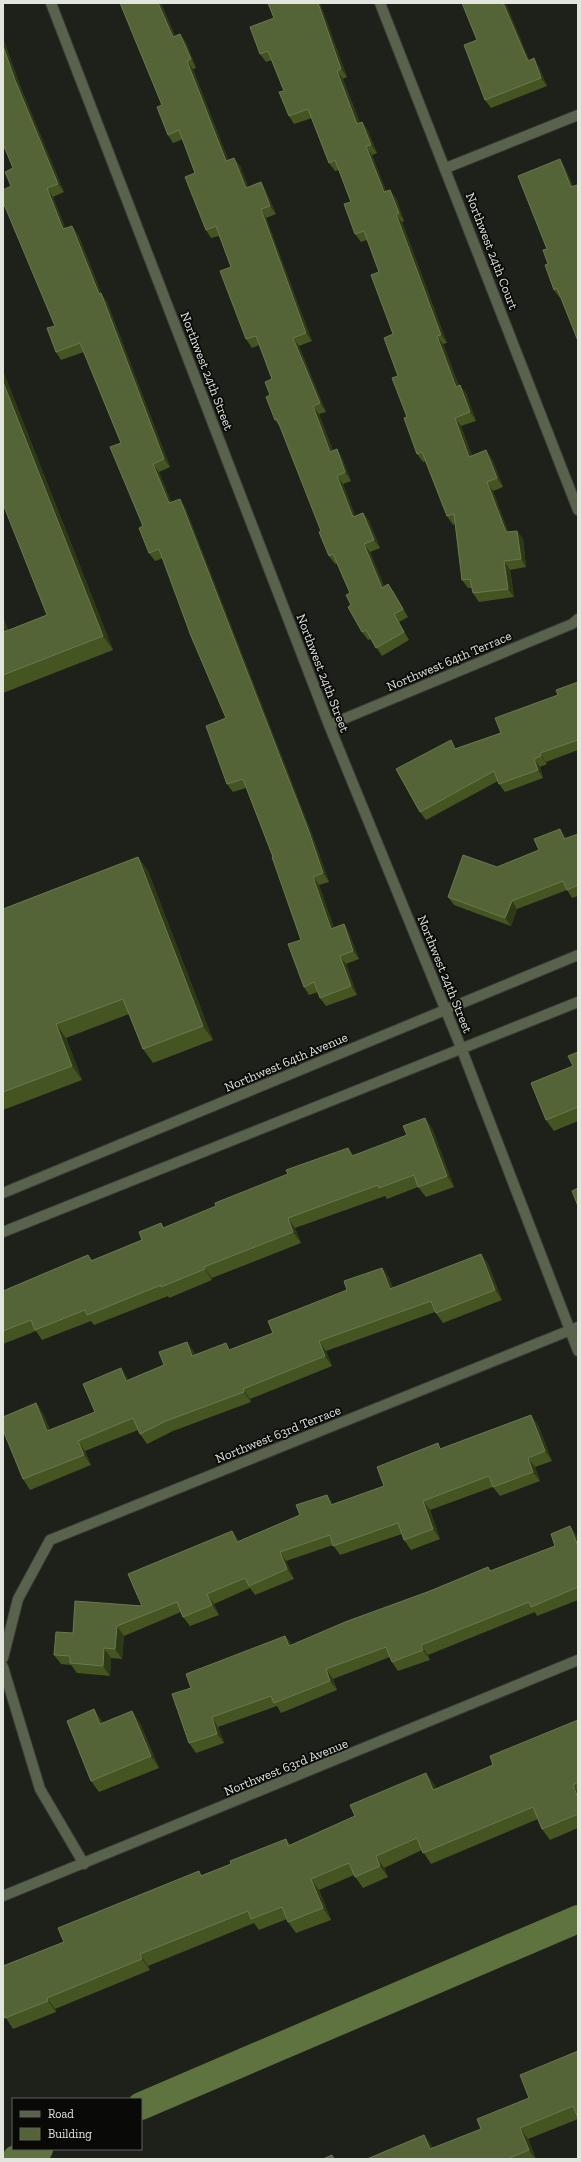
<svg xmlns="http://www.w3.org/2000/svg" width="581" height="2162" viewBox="0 0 581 2162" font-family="'Zilla Slab',serif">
	<rect width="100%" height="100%" fill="#1e2119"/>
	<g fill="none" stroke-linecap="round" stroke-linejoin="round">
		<path stroke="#5f733e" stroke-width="28" d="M141 2106 578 1919
			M16 2159 39 2149"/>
		<g stroke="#393c35" stroke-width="12">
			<path id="minor" d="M51 3 329 725 462 1050 578 1351
				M380 3 578 510
				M446 168 578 115
				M329 725 572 624 578 619
				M3 1193 578 955
				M3 1232 578 1002
				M3 1658 18 1599 50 1540 578 1327
				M3 1667 40 1789 84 1864
				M3 1896 578 1660"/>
		</g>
		<use href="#minor" stroke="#59624c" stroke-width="10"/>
	</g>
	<path fill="#452" d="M161 3 175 36 186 42 196 68 193 69 228 160 240 166 248 187 261 182 266 191 276 214 266 218 312 341 299 346 326 412 319 414 333 451 337 449 342 458 351 481 343 484 355 516 363 513 369 521 380 548 370 552 384 586 388 584 394 592 408 617 399 622 409 640 382 656 371 639 368 640 362 632 351 605 350 593 337 563 335 564 329 556 321 531 281 428 275 420 270 395 272 379 259 345 252 348 246 339 231 267 219 236 211 238 206 230 195 173 183 139 173 143 168 135 162 105Z
		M268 3H320L347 77 343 79 360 123 362 122 368 131 377 153 372 155 386 191 396 198 404 221 402 222 447 343 443 344 459 386 466 393 476 421 461 426 472 456 492 459 503 487 493 491 508 532 517 531 523 539 526 567 510 570 514 597 479 602 473 593 472 588H468L462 580 455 524 453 525 447 516 426 461 423 462 417 454 407 417 398 376 393 334 379 272 367 240 361 242 355 234 351 202 339 170 335 171 329 163 312 118 294 124 289 116 284 91 272 60 266 62 260 54 274 18Z
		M3 38 21 88 64 192 53 197 65 228 78 234 102 295 107 302 170 467 159 472 171 502 185 507 313 837 329 882 319 885 334 928 344 924 349 933 359 959 346 964 357 995 326 1006 320 998 318 992 309 995 304 987 301 940 273 857 246 788 233 792 227 784 226 718 163 558 155 561 149 553 121 443 84 352 61 360 56 352 55 326 11 186 13 168 3 144Z
		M477 40 530 60 539 67 547 86 491 108 485 100Z
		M565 168 573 186 560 298 554 290 548 264 547 249Z
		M3 371 113 650 3 693V617L8 630 47 615Z
		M578 682V750L546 762 547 764 540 767 543 778 505 792 499 784 498 781 426 820 420 812 457 748 501 733Z
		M578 834V896L572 898 567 890 517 909 511 926 454 905 448 897 497 867 539 850 566 837V839Z
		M138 857 148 871 213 1040 153 1063 143 1049 129 1014 66 1038 82 1080 3 1110V909Z
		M578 1052V1121L554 1131 546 1120 573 1066Z
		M432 1128 454 1187 426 1197 418 1187 387 1199 385 1196 295 1228 301 1243 212 1278V1280L169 1298 168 1296 94 1325 91 1321 42 1340 36 1331 3 1344V1291L88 1255 92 1260 142 1240 161 1223 164 1228 354 1155Z
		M481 1254 488 1264 502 1300 443 1323 435 1312 326 1351 332 1366 250 1399 251 1402 173 1431 147 1444 140 1434 138 1430 85 1451 91 1465 30 1490 23 1479 36 1403 43 1414 50 1430 95 1412 128 1378V1380L164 1365 187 1342 194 1352 195 1355 230 1350 273 1333 347 1290 382 1268 389 1278 393 1288Z
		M538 1425 552 1461 535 1467 540 1481 500 1496 493 1487 430 1510 440 1539 411 1550 404 1540 402 1534 340 1555 333 1545 286 1561 294 1579 255 1595 250 1588 214 1604 219 1615 190 1626 183 1617 181 1612 124 1636 122 1659 111 1658 110 1676 77 1673 71 1665 61 1664 54 1655 73 1633 142 1606 239 1541 300 1515 327 1495 333 1504 384 1486 442 1448Z
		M570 1526 578 1538V1600L537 1616 535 1612 428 1655 430 1660 398 1671 392 1662 390 1657 333 1679 337 1690 281 1713 277 1706 218 1727 224 1743 196 1753 189 1743 191 1688 285 1636 292 1645 430 1591 488 1567 491 1571 555 1546Z
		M578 1720V1828L550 1840 542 1829 538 1819 431 1864 422 1850 384 1868 388 1877 363 1888 354 1875 319 1890 331 1920 296 1933 288 1922 287 1919 259 1930 254 1923 148 1966 150 1970 55 2009 56 2012 13 2029 6 2018 3 2019V1966L64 1942 202 1875 231 1864 286 1839 290 1845 434 1784 436 1789 493 1765Z
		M102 1721 103 1723H140L159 1768 99 1792 91 1781Z
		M578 2051V2119L528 2139 536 2159H367L424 2135 433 2148 481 2129 529 2098Z"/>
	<path fill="#2e3a16" d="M158 3H161L179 45 173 37Z
		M318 3H320L347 77 341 69Z
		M503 3H506L533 69 528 61Z
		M180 34 186 42 196 68 191 59Z
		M3 38 21 88 64 192 58 184 15 80 3 46Z
		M534 58 539 67 547 86 541 78Z
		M187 61 193 69 232 169 226 161Z
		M337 71 343 79 363 132 357 124Z
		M362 122 368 131 377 153 371 145Z
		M366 146 372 155 390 201 384 192Z
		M234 158 240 166 252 196 246 188Z
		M560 159 565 168 577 195 571 187Z
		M261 182 266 191 276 214 270 206Z
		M47 188 53 197 69 237 63 229Z
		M390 190 396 198 404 221 399 213Z
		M261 209 266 218 312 341 306 333Z
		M396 214 402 222 447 343 441 335Z
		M72 226 78 234 102 295 107 302 170 467 164 459Z
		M437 336 443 344 462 395 456 387Z
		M293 338 299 346 326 412 320 403Z
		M3 371 113 650 103 636 3 382Z
		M460 385 466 393 476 421 470 412Z
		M313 406 319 414 336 460 330 452Z
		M455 418 461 426 475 465 469 457Z
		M337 449 342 458 351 481 345 472Z
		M486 450 492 459 503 487 497 478Z
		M153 464 159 472 175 511 169 503Z
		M337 476 343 484 359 525 353 517Z
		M487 482 493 491 512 541 506 532Z
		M180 499 185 507 313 837 329 882 323 873Z
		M363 513 369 521 380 548 374 540Z
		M517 531 523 539 526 567 521 559Z
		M364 544 370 552 388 596 382 588Z
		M504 561 510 570 514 597 508 589Z
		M388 584 394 592 408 617 403 609Z
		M394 614 399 622 409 640 404 632Z
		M3 617 14 646 4 632 3 628Z
		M540 753 546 762 547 764 541 756Z
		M534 759 540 767 543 778 538 770Z
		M560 829 566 837 570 848 564 839Z
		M138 857 148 871 213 1040 203 1026Z
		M313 877 319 885 337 937 331 929Z
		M512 901 517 909 511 926 505 918Z
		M344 924 349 933 359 959 353 951Z
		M340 956 346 964 357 995 351 986Z
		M56 1024 66 1038 82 1080 72 1066Z
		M425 1118 432 1128 454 1187 447 1176Z
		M348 1148 356 1158 352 1156Z
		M288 1218 295 1228 301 1243 293 1232Z
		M481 1254 488 1264 502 1300 495 1290Z
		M204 1267 212 1278V1280L205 1269Z
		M382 1268 389 1278 397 1300 390 1289Z
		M319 1341 326 1351 332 1366 325 1356Z
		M187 1342 194 1352 199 1366 192 1356Z
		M121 1368 128 1378 133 1391 126 1381Z
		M243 1389 250 1399 251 1402 244 1392Z
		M36 1403 43 1414 54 1441 47 1431Z
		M531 1415 538 1425 552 1461 545 1451Z
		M78 1441 85 1451 91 1465 84 1455Z
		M528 1458 535 1467 540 1481 533 1472Z
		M327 1495 333 1504 331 1505Z
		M423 1501 430 1510 440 1539 433 1529Z
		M570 1526 577 1536 578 1538V1546Z
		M232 1531 239 1540 237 1542Z
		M280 1552 286 1561 294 1579 287 1569Z
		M207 1594 214 1604 219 1615 212 1605Z
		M117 1626 124 1636 122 1659 115 1649Z
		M285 1636 292 1645 289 1646Z
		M421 1645 428 1655 430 1660 423 1650Z
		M104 1648 111 1658 110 1676 103 1666Z
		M326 1669 333 1679 337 1690 330 1681Z
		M94 1709 102 1721 108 1736 100 1724Z
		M132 1711 140 1723 159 1768 151 1756Z
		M212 1717 218 1727 224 1743 217 1734Z
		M426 1773 434 1784 441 1802 433 1790Z
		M573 1785 578 1792V1798Z
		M376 1856 384 1868 388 1877 380 1866Z
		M311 1879 319 1890 331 1920 323 1908Z
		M140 1954 148 1966 150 1970 142 1959Z
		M47 1998 55 2009 56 2012 48 2001Z
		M520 2128 528 2139 536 2159H535L529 2150Z
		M424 2135 432 2146 437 2159 430 2149Z"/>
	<path fill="#556436" stroke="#6b7851" d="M120 3H158L173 37 180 34 191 59 187 61 226 161 234 158 246 188 261 182 270 206 261 209 306 333 293 338 320 403 313 406 330 452 337 449 345 472 337 476 353 517 363 513 374 540 364 544 382 588 388 584 403 609 394 614 404 632 376 648 366 630 362 632 348 607 351 605 346 595 350 593 333 554 329 556 319 532 321 531 277 419 275 420 266 397 270 395 265 382 272 379 256 336 246 339 220 271 231 267 216 226 206 230 185 177 195 173 179 130 168 135 157 107 162 105Z
		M268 3H318L341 69 337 71 357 124 362 122 371 145 366 146 384 192 390 190 399 213 396 214 441 335 437 336 456 387 460 385 470 412 455 418 469 457 486 450 497 478 487 482 506 532 517 531 521 559 504 561 508 589 473 593 470 579 462 580 454 514 447 516 422 452 417 454 404 418 407 417 392 378 398 376 384 338 393 334 371 275 379 272 364 231 355 234 344 204 351 202 335 160 329 163 308 109 289 116 279 92 284 91 268 51 260 54 250 27 274 18Z
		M462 3H503L528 61 534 58 541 78 485 100 464 45 477 40Z
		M3 46 15 80 58 184 47 188 63 229 72 226 99 294 101 293 164 459 153 464 169 503 180 499 308 829 323 873 313 877 331 929 344 924 353 951 340 956 351 986 320 998 314 982 304 987 288 944 301 940 272 857H273L243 779 227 784 206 726 226 718 191 636 159 549 149 553 139 528 143 526 110 447 121 443 80 343 56 352 47 328 55 326 3 202V190L11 186 5 172 13 168 3 144Z
		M560 159 571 187 577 185 578 187V341L557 288 554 290 545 265 548 264 543 250 547 249 518 176Z
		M3 382 103 636 3 675V628L4 632 47 615 3 504Z
		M578 682V740L540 753 541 756 534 759 538 770 499 784 494 771 420 812 396 769 451 740 455 749 501 733 495 718 558 695 556 690Z
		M560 829 564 839 578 834V885L567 890 563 881 512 901 505 918 448 897 463 855 497 867 539 850 534 839Z
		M138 857 203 1026 143 1049 123 999 56 1024 72 1066 3 1092V909Z
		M578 1052V1107L546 1120 531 1083 573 1066 568 1056Z
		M425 1118 447 1176 418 1187 414 1175 379 1188 378 1185 288 1218 293 1232 204 1267 205 1269 161 1287V1285L87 1315 85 1310 35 1330 31 1320 3 1331V1291L88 1255 91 1261 142 1240 139 1232 161 1223 163 1228 216 1206 215 1203 288 1174 286 1170 348 1148 352 1156 407 1135 403 1126Z
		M578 1188V1206L572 1191Z
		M481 1254 495 1290 436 1313 431 1301 319 1341 325 1356 243 1389 244 1392 166 1421 140 1434 133 1418 78 1441 84 1455 23 1479 3 1430V1417L36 1403 47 1431 95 1412 83 1384 121 1368 126 1381 164 1365 159 1352 187 1342 192 1356 226 1343 229 1350 273 1333 268 1321 347 1290 344 1281 382 1268 390 1289Z
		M531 1415 545 1451 528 1458 533 1472 493 1487 489 1476 423 1501 433 1529 404 1540 398 1523 333 1546 330 1535 280 1552 287 1569 249 1586 245 1578 207 1594 212 1605 183 1617 177 1602 117 1626 115 1649 104 1648 103 1666 70 1663V1656L54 1655 56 1632 73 1633 75 1601 142 1606 128 1574 232 1531 237 1542 300 1515 296 1505 327 1495 331 1505 384 1486 377 1467 438 1443 440 1449Z
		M570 1526 578 1546V1587L531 1607 529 1602 421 1645 423 1650 392 1662 386 1647 326 1669 330 1681 274 1703 271 1696 212 1717 217 1734 189 1743 172 1694 191 1688 186 1674 285 1636 289 1646 345 1622 430 1591 488 1567 490 1571 555 1546 551 1534Z
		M94 1709 100 1724 132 1711 151 1756 91 1781 67 1721Z
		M578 1720V1782L573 1785 578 1798V1814L542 1829 533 1807 423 1853 417 1838 376 1856 380 1866 355 1877 349 1863 311 1879 323 1908 288 1922 282 1907 251 1919 248 1911 140 1954 142 1959 47 1998 48 2001 5 2018 3 2012V1966L64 1942 58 1928 199 1871 201 1876 231 1864 230 1861 286 1839 288 1846 355 1816 350 1805 426 1773 433 1790 493 1765 490 1756Z
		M578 2051V2118L573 2106 520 2128 529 2150 507 2159H367L424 2135 430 2149 481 2129 477 2119 529 2098 520 2075Z
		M332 2155 334 2159H323Z"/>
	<g text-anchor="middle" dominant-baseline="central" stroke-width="3.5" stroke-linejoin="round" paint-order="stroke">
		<g font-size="13" fill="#e2e4de" stroke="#090a07">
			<text transform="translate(492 251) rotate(69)">Northwest 24th Court</text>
			<text transform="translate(207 371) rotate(69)">Northwest 24th Street</text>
			<text transform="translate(449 661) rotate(-23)">Northwest 64th Terrace</text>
			<text transform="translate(323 673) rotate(69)">Northwest 24th Street</text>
			<text transform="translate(445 974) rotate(68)">Northwest 24th Street</text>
			<text transform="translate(286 1062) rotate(-23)">Northwest 64th Avenue</text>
			<text transform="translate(278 1434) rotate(-22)">Northwest 63rd Terrace</text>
			<text transform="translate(286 1767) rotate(-22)">Northwest 63rd Avenue</text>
		</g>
	</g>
	<rect width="581" height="2162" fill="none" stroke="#e2e4de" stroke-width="8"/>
	<rect x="12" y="2098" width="130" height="52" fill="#090a07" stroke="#60615d"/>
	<rect x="20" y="2111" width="20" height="6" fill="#59624c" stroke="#60615d"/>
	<text x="48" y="2118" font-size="12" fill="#e2e4de">Road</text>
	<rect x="20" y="2128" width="20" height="12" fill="#556436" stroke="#60615d"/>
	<text x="48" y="2138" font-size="12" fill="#e2e4de">Building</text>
</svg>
